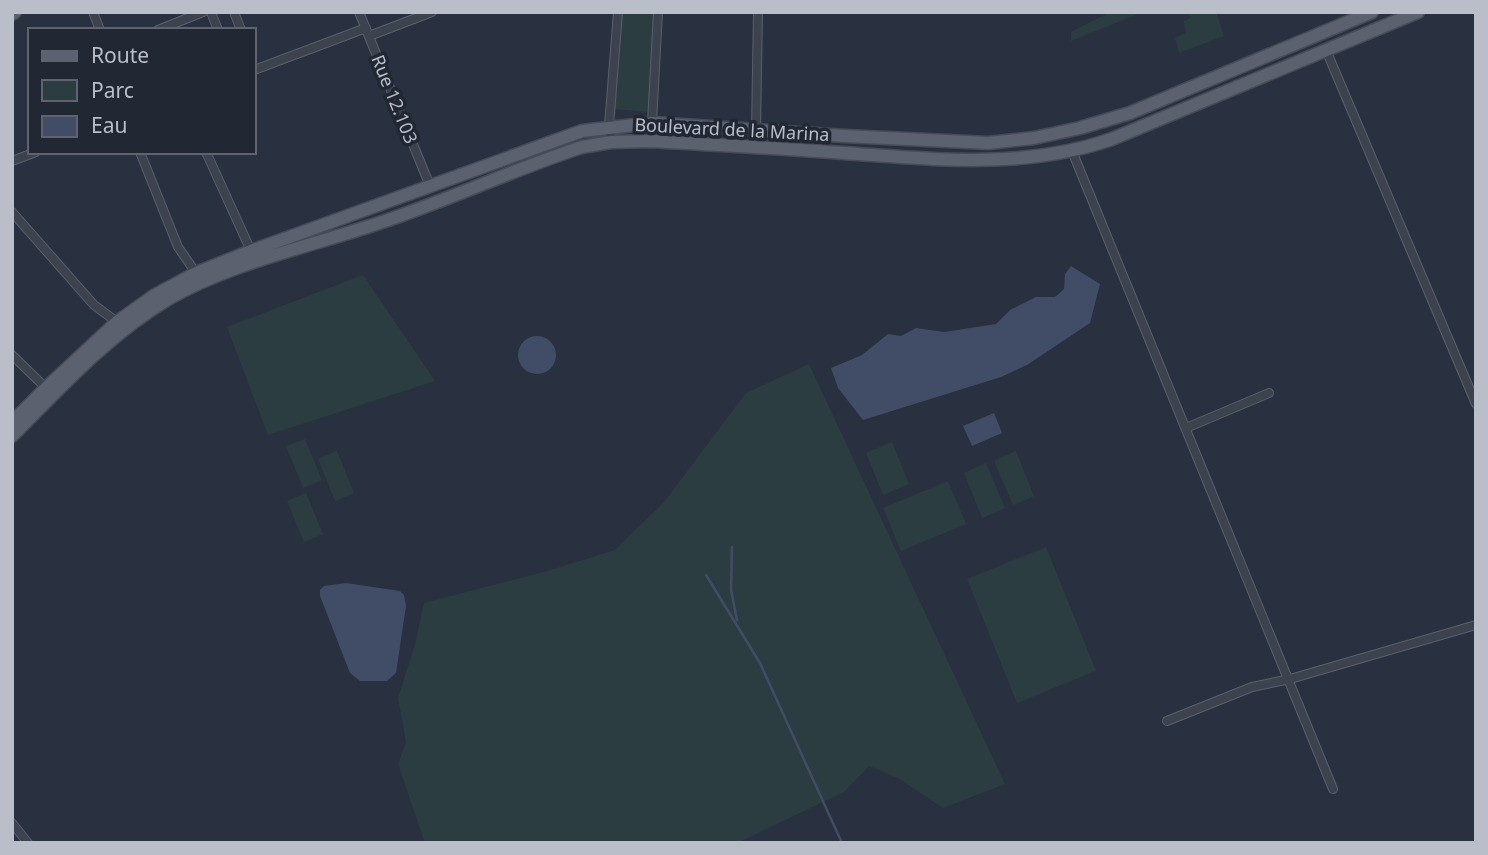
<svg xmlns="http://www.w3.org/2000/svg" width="1488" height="855" viewBox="0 0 1488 855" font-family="'Noto Sans',sans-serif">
	<rect width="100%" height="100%" fill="#29303f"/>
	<path fill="#2c3d41" d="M622 12H655L648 112 614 109Z
		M1110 12H1143L1071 41V32Z
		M1194 12H1216L1224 36 1179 53 1175 38 1186 33 1184 21 1190 18V14Z
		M363 275 435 381 268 435 227 327Z
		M809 364 1005 784 943 808 898 778 869 766 844 792 737 843H425L398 764 406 742 398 698 415 644 424 603 551 570 615 550 665 501 746 393Z
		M305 439 322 480 303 488 286 446Z
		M892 442 909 484 883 495 866 453Z
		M337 451 354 493 335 501 318 459Z
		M1016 451 1034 496 1013 505 994 461Z
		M986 463 1005 508 982 518 964 473Z
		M948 481 966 524 901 551 883 508Z
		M306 493 323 534 304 542 287 501Z
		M1046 547 1096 671 1017 703 967 579Z"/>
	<path fill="#414c66" d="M1071 266 1100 284 1090 323 1027 365 1001 377 863 420 838 388 831 368 862 355 888 334 901 336 916 328 944 332 996 324 1010 310 1036 297H1055L1064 289 1065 274Z
		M518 355a19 19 0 1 1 38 0a19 19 0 1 1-38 0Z
		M994 413 1002 433 972 446 963 426Z
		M346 583 400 591 404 595 406 606 396 673 387 681H360L350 673 320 596V590L324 586Z"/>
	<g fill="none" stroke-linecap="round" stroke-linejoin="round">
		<path stroke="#414c66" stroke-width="2.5" d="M732 547 731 590 737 620
			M706 575 760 663 842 843"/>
		<g stroke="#5b606c" stroke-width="10">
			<path id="street" d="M93 12 100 30
				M211 12 218 30
				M234 12 241 30
				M359 12 430 186
				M158 30 203 12
				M369 36 432 12
				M1326 50 1476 404
				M254 70 366 28
				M756 129 758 12
				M651 141 658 12
				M611 142 609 126 618 12
				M1072 151 1333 789
				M140 152 178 247 196 273
				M206 152 251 251
				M12 161 36 152
				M12 212 94 305 117 322
				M12 355 46 388
				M1186 428 1269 393
				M1167 721 1252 687 1290 679 1476 625
				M12 823 28 843"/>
		</g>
		<g stroke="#474b58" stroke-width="15">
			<path id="primary" d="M12 14 15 12
				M12 422 46 388 117 322 155 295 196 273 251 251 582 131 652 123 845 136 988 143 1034 138 1080 128 1130 113 1372 12
				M12 436C61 387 108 335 168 299 227 265 302 248 367 227 440 204 509 171 582 147L611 142 651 141C715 145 779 148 843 153 934 159 1023 170 1112 139L1418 12"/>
		</g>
		<use href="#street" stroke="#3d424f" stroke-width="8"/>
		<use href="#primary" stroke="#5b616e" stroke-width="12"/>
	</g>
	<g text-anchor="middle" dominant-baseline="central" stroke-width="7" stroke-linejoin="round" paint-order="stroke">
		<g font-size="18" fill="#babec9" stroke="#222734">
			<text transform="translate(395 99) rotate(68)">Rue 12.103</text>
			<text transform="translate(732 129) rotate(3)">Boulevard de la Marina</text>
		</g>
	</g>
	<rect width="1488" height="855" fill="none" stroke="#babec9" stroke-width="28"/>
	<rect x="28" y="28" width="228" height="126" fill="#222734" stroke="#5f6370" stroke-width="2"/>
	<rect x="42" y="51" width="35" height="10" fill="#5b616e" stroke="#5f6370" stroke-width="2"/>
	<text x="91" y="63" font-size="21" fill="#babec9">Route</text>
	<rect x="42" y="80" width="35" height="21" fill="#2c3d41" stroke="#5f6370" stroke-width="2"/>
	<text x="91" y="98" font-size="21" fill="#babec9">Parc</text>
	<rect x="42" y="116" width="35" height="21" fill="#414c66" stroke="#5f6370" stroke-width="2"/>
	<text x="91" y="133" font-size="21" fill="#babec9">Eau</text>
</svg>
